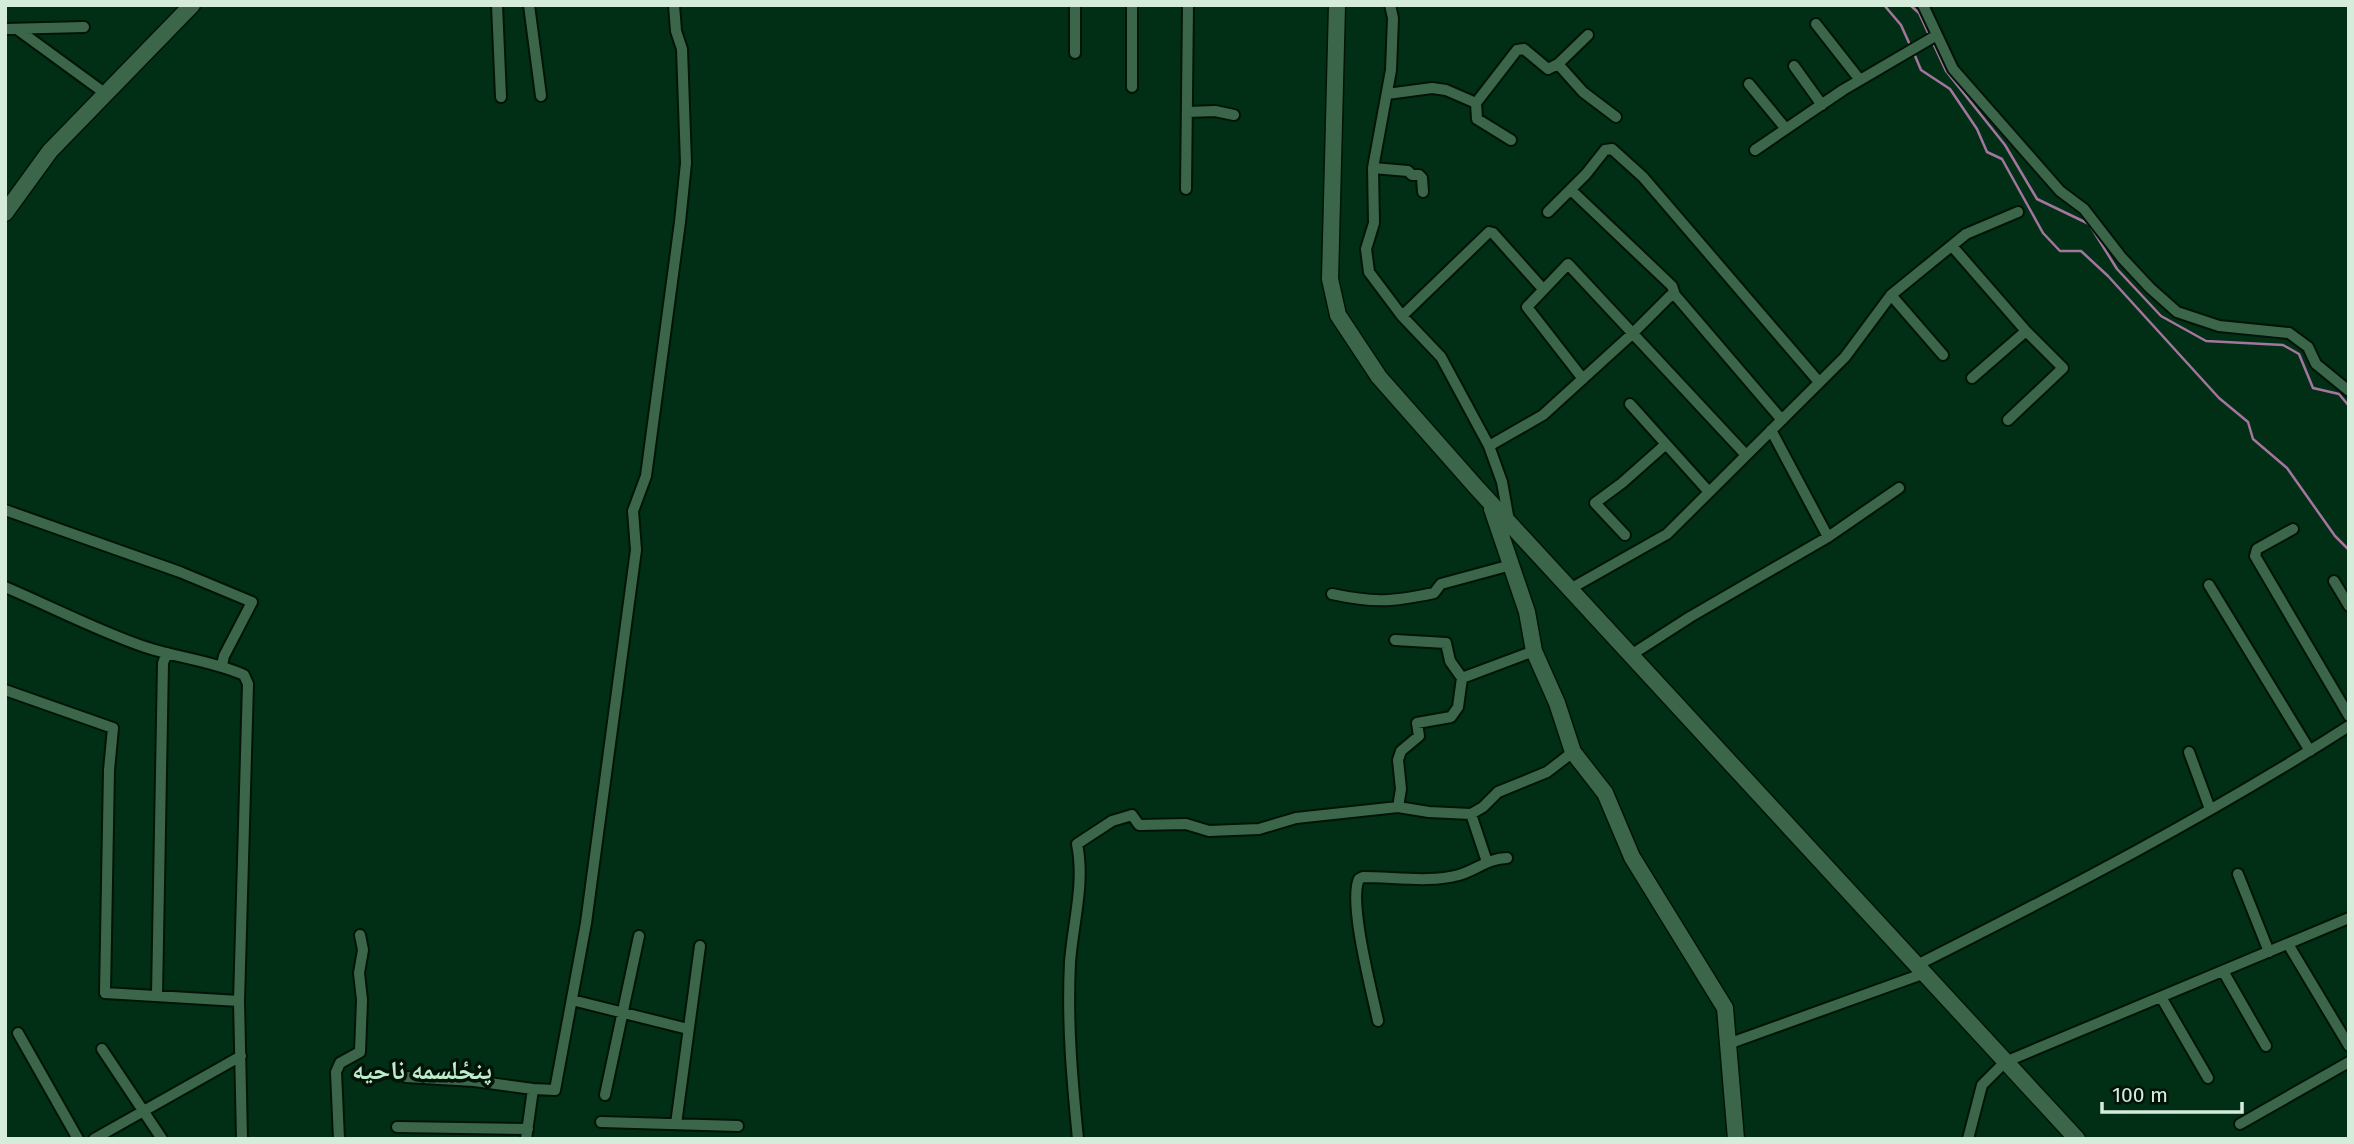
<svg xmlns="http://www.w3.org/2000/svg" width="2354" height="1144" viewBox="0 0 2354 1144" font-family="'Fira Sans','Noto Naskh Arabic',sans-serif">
	<rect width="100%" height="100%" fill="#012f16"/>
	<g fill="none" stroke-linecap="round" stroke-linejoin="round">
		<path stroke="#a5759e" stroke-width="2.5" d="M1884 5 1901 25 1910 45
			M1910 5 1919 13 1930 37
			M1933 43 1946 71 2005 145 2037 199 2089 224 2117 269 2161 316 2206 341 2283 345 2299 354 2313 388 2339 394 2349 406
			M1913 51 1921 70 1950 89 1977 129 1987 152 2002 159 2043 233 2060 251H2081L2108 276 2219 398 2248 422 2253 439 2287 468 2335 536 2349 550
			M2349 414V451"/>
		<g stroke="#011407" stroke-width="14">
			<path id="street" d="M497 5 501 97
				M529 5 541 96
				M1390 5 1393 18 1391 70 1373 168 1374 223 1366 249 1369 272 1402 316 1441 357 1489 446 1502 482 1509 521
				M1923 5 1953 69 2060 191 2084 209 2122 258 2150 288 2177 312 2219 326 2289 333 2308 347 2316 364 2349 391
				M1816 24 1860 80
				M5 29 84 27
				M17 29 106 94
				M1075 53V5
				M1558 64 1583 92 1616 117
				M1794 66 1822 105
				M1749 84 1786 129
				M1132 87V5
				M1387 94 1432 88 1446 90 1476 103
				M1187 112 1215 111 1234 115
				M1511 140 1477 119 1476 103 1517 50 1524 49 1548 69 1558 64 1588 35
				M1755 150 1843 90 1937 35
				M1373 168 1408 171 1412 175H1419L1422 178 1423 192
				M1186 189 1188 5
				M1571 190 1672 286 1675 295 1782 420
				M1548 212 1586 174 1605 150 1612 149 1643 177 1819 382
				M1952 246 2026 331 2063 368 2008 420
				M1891 295 1943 355
				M1402 316 1489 232 1493 233 1543 289
				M1972 378 2026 331
				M1583 379 1527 307 1568 264 1746 455
				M1630 404 1709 492
				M1771 430 1828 537
				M1489 446 1543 415 1632 334 1670 296 1675 295
				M5 510 180 572 252 602 224 656 222 665
				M2293 529 2257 549 2255 556 2349 716
				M1625 535 1595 503 1622 483 1666 444
				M2334 581 2349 606
				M2209 585 2310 751
				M5 587C50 606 100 632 145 647 178 658 213 661 244 675L248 684 239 1001 242 1139
				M1570 589 1667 534 1845 357 1891 295 1966 234 2018 212
				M1332 594C1374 603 1392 602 1434 593L1441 584 1511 565
				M1395 640 1446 643 1450 661 1462 678
				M1631 655 1690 617 1828 537 1899 488
				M5 690 113 728 109 770 105 993 239 1001
				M2189 752 2210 809
				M1398 807 1401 789 1398 760 1401 751 1419 736 1417 723 1451 717 1458 707 1462 678 1534 651
				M1471 814 1487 862
				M2238 874 2269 952
				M2288 944 2349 1046
				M1917 965C2064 891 2210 815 2349 726
				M2223 971 2266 1046
				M157 995 163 663 167 653
				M2161 997 2208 1078
				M572 1000 688 1029
				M1378 1021C1372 992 1348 902 1359 879L1363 877C1394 877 1430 883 1459 875 1476 870 1489 858 1507 858
				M18 1033 78 1139
				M1728 1044 1925 973
				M102 1049 162 1139
				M406 1077 474 1081 533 1089
				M605 1095 639 936
				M601 1122 738 1126
				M676 1124 700 946
				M2240 1124 2349 1062
				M397 1127 528 1129
				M94 1139 241 1056
				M339 1139 336 1072 340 1063 360 1052 362 1000 359 973 363 950 360 935
				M526 1139 533 1089 555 1090 586 923 636 550 633 511 646 476 680 222 686 163 682 49 676 31 674 5
				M1078 1139C1072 1078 1067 1023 1070 962 1073 923 1085 883 1077 844L1112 821 1132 815 1139 825 1186 824 1209 831 1259 829 1296 818 1398 807 1429 812 1471 814 1483 807 1498 792 1547 772 1573 752
				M1968 1139 1982 1085 2005 1062 2349 918"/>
		</g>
		<g stroke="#011407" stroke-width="19">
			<path id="secondary" d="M1337 5 1330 279 1338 315 1379 377 1476 487 2077 1139
				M5 213 50 151 192 5
				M1492 509 1527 612 1534 651 1557 703 1573 752 1605 793 1632 857 1725 1008 1736 1139"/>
		</g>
		<use href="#street" stroke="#3b6649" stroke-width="10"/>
		<use href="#secondary" stroke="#3b6649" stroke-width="16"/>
	</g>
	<g text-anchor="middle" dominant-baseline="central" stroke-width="7" stroke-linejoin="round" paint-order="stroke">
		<g font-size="26" font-weight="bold" fill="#bdecca" stroke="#031308">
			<text x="422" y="1070">پنځلسمه ناحیه</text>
		</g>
	</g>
	<rect width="2354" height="1144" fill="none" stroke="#d5ecdb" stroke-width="14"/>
	<path d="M2102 1102v10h140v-10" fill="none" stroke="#d5ecdb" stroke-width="3.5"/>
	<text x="2112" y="1102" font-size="21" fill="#d5ecdb" stroke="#031308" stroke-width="5" paint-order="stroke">100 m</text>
</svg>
